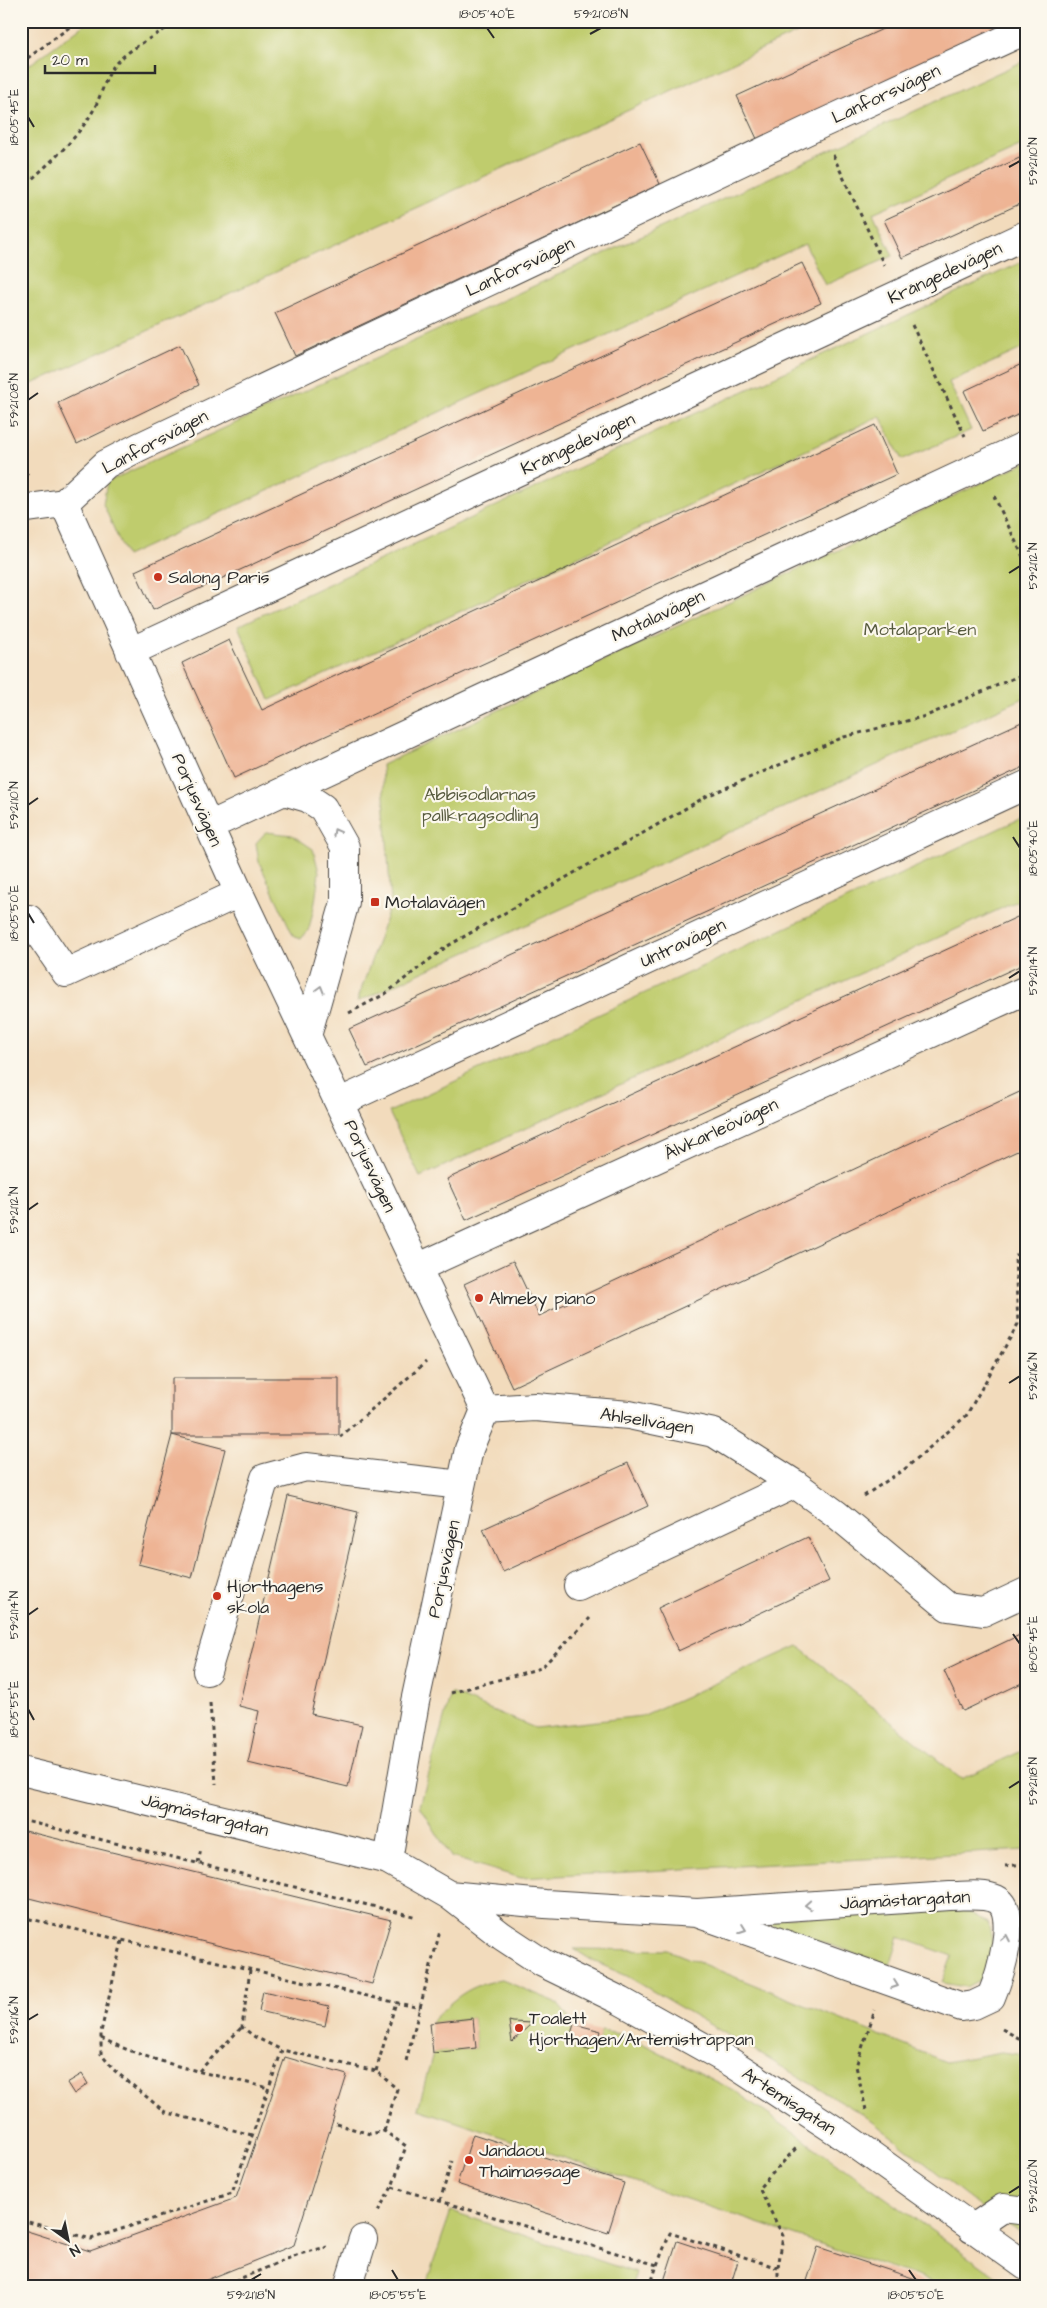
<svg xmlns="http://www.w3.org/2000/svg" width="1047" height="2308" viewBox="0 0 1047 2308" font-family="'Architects Daughter',sans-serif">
	<rect width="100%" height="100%" fill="#fbf7ec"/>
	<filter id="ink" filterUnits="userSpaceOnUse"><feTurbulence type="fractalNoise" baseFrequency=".02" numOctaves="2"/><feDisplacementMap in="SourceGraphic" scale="10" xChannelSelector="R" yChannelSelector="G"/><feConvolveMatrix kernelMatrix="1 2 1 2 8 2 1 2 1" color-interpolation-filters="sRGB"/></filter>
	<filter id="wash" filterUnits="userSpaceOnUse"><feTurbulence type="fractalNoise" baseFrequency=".0096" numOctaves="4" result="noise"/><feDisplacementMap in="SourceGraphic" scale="20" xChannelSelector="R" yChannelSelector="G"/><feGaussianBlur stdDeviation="1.12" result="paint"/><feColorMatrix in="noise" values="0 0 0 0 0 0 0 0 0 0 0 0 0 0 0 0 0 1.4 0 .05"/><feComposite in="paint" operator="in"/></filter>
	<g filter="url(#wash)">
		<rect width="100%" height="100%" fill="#f2dbbc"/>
		<path fill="#bfcc6d" stroke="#757c4c" d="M89 21H823L21 389V71Z
			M1026 60V144L873 213 893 256 825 285 805 244 126 556 103 504 107 482Z
			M1026 260V347L949 382 971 430 902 460 880 416 270 700 238 626Z
			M1026 462V697L357 1002 391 903 382 765Z
			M1026 816V897L420 1177 389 1112Z
			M266 832 292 835 313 849 319 872 315 902 309 929 301 939 294 937 259 862 256 843Z
			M798 1646 961 1779 1026 1749V1850L521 1878 451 1857 420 1806 451 1693 535 1728 642 1716Z
			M962 1908 988 1923 993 1943 983 1978 966 1987 942 1983 952 1956 899 1937 890 1965 753 1919Z
			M574 1949 668 1950 946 2062 1001 2052 1026 2055V2235L987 2212 864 2115 627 1976 593 1961Z
			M502 1980 556 2002 574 2024 569 2044 595 2052 601 2031 626 2035 735 2091 1011 2287H949L418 2109 433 2053 476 2048 473 2018 430 2023C453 1999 469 1984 502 1980Z
			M451 2211 636 2273 631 2287H425Z"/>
		<g id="blocks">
			<path fill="#eeb494" d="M900 21H1018L758 141 737 96Z
				M640 142 660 184 295 356 275 313Z
				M1026 155V201L902 258 884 220Z
				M802 263 821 303 153 610 135 571Z
				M180 345 199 385 77 444 58 403Z
				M1026 362V411L983 431 964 391Z
				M875 425 897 474 234 778 182 663 229 640 262 710Z
				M1026 720V766L367 1067 349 1029Z
				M1026 913V963L466 1220 447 1179Z
				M1026 1089V1147L512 1387 464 1284 513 1261 539 1316Z
				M172 1378H339V1435H172L225 1449 192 1578 138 1564 172 1435Z
				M628 1463 648 1506 503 1572 483 1529Z
				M288 1496 358 1512 311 1714 362 1725 348 1787 248 1763 259 1711 239 1706Z
				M808 1537 829 1581 678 1651 658 1608Z
				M1026 1632V1681L963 1711 944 1671Z
				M21 1830 391 1920 372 1984 21 1896Z
				M263 1991 329 2006 325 2026 259 2011Z
				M473 2018 476 2048 433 2053 430 2023Z
				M509 2021 513 2022 532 2023 512 2042Z
				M574 2024 601 2031 595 2052 568 2044Z
				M285 2057 347 2075 294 2245 189 2287H21V2229L90 2251 236 2198Z
				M82 2074 88 2084 74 2094 67 2083Z
				M473 2134 624 2183 608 2233 457 2184Z
				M677 2241 738 2261 730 2287H662Z
				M818 2247 937 2286V2287H805Z"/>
		</g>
	</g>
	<g filter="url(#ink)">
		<use href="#blocks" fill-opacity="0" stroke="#494541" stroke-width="1"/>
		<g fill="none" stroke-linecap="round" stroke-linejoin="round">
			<g stroke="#494541" stroke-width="30">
				<path id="minor" d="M64 503 239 893 485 1410 469 1449 415 1702 388 1860
					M21 509 64 503 106 464 139 447 819 125 1026 30
					M130 652 1026 235
					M284 791 308 798 323 808 345 847V902L307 1036
					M209 826 1026 445
					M29 919 66 973 239 893
					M340 1102 1026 785
					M417 1268 1026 990
					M485 1410 535 1407 629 1415 714 1433 795 1484 836 1514 948 1607 983 1612 1026 1592
					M578 1586 795 1484
					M207 1671 265 1478 306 1467 461 1485
					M21 1771 388 1860 449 1895 502 1936 543 1963 621 2001 732 2063 847 2138 1026 2266
					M449 1895 545 1904 697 1913 950 1896C965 1896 982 1893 996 1899 1021 1911 999 1978 991 1997L974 2005 962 2007 697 1913
					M972 2229 1003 2208 1026 2211
					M348 2287 363 2239"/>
			</g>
			<path stroke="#494541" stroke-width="3" stroke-dasharray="4 4" stroke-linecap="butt" d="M21 63 78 21
				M833 155 884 265
				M21 189C47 165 75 142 93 111 101 97 106 74 116 63 128 50 163 30 180 21
				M912 325 965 436
				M21 468 28 475
				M994 496 1026 563
				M349 1013 385 994 446 947 707 796 844 737 926 716 1026 673
				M340 1437 426 1362
				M864 1496 906 1468 966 1416 1018 1324 1015 1257 1026 1247
				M451 1693 541 1668 590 1618
				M210 1703 216 1784
				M21 1820 417 1917
				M198 1863 201 1849
				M1005 1866 1026 1864
				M21 1917 420 2008
				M122 1941 101 2032V2054L114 2070 165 2112 252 2135
				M250 1970 242 2027 255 2037 282 2050
				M1002 2029 1026 2042
				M101 2038C154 2064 212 2074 269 2088
				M406 2061 440 1931
				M199 2071 242 2027
				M376 2071 396 2002
				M866 2110 856 2066 875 2010
				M336 2124 370 2134 384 2131 406 2146 392 2187 378 2211
				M392 2187 657 2265 650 2287
				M440 2201 452 2161
				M21 2220 91 2239 232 2193 282 2050 376 2071 397 2089 384 2131
				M657 2265 670 2233 778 2268V2287
				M778 2268 783 2236 759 2188 798 2146
				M220 2287 299 2254 327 2247"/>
			<use href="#minor" stroke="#fff" stroke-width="28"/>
		</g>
		<defs><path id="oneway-chevron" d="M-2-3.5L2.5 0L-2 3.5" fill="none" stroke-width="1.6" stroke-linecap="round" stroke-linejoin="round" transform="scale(1.25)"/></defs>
		<g stroke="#a0a0a0">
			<use href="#oneway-chevron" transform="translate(336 832) rotate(-119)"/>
			<use href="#oneway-chevron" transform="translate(320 989) rotate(-74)"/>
			<use href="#oneway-chevron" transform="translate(808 1905) rotate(176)"/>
			<use href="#oneway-chevron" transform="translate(743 1929) rotate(20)"/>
			<use href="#oneway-chevron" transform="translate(1006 1938) rotate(-79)"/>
			<use href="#oneway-chevron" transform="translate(895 1985) rotate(20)"/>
		</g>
	</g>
	<path fill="none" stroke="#2b2b2b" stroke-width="2" d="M487 28 494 38M590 34 601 28M28 117 34 127M1009 167 1020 161M28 400 38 393M1009 573 1020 566M28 805 38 798M1013 837 1020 848M28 913 34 923M1009 978 1020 971M28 1210 38 1203M1009 1383 1020 1376M28 1615 38 1608M1013 1634 1020 1644M28 1709 34 1720M1009 1788 1020 1781M28 2020 38 2014M1009 2193 1020 2186M392 2270 398 2280M909 2270 916 2280M251 2280 261 2274"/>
	<g fill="#c8321e" stroke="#fbf7ec" stroke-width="2">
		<circle cx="158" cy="577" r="5"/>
		<rect x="370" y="897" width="10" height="10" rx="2.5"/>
		<circle cx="479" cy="1298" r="5"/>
		<circle cx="217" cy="1596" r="5"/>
		<circle cx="519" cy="2028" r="5"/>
		<circle cx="469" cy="2160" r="5"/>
	</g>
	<g text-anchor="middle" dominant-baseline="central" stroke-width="4.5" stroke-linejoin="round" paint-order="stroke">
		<g font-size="18" fill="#2b2b2b" stroke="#fbf7ec">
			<text transform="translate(886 94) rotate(-25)">Lanforsvägen</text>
			<text transform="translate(520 267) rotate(-25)">Lanforsvägen</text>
			<text transform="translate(945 273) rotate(-25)">Krångedevägen</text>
			<text transform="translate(155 442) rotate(-28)">Lanforsvägen</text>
			<text transform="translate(578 444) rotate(-25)">Krångedevägen</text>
			<text transform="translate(658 616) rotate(-25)">Motalavägen</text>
			<text transform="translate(197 800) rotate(66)">Porjusvägen</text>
			<text transform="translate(683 943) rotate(-25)">Untravägen</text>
			<text transform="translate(721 1129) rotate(-25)">Älvkarleövägen</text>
			<text transform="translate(370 1166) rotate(65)">Porjusvägen</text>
			<text transform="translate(647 1421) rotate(9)">Ahlsellvägen</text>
			<text transform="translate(444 1569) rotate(-78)">Porjusvägen</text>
			<text transform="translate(205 1815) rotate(14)">Jägmästargatan</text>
			<text transform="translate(905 1900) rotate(-3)">Jägmästargatan</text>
			<text transform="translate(789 2101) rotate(33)">Artemisgatan</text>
		</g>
		<g font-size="18" fill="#2b2b2b" stroke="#fbf7ec" text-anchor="start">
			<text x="168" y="577">Salong Paris</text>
			<text x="385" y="902">Motalavägen</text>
			<text x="489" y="1298">Almeby piano</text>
			<text x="227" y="1586">Hjorthagens<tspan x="227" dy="21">skola</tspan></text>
			<text x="529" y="2018">Toalett<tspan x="529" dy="21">Hjorthagen/Artemistrappan</tspan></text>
			<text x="479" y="2150">Jandaou<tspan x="479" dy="21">Thaimassage</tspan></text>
		</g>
		<g font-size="18" fill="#575b3f" stroke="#fbf7ec">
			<text x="920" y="629">Motalaparken</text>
			<text x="480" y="794">Abbisodlarnas<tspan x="480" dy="21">pallkragsodling</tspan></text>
		</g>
	</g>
	<rect width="1047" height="2308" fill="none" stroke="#fbf7ec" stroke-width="55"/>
	<g transform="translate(68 2240) rotate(147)" stroke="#fbf7ec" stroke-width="4" paint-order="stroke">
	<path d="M0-4L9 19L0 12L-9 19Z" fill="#2b2b2b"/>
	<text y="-8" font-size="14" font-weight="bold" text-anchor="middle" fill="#2b2b2b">N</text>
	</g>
	<path d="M45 65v8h110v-8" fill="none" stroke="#2b2b2b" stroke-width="2.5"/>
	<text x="52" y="65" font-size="15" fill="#2b2b2b" stroke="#fbf7ec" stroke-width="4" paint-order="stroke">20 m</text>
	<rect x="28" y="28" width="992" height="2252" fill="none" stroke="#2b2b2b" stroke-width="2"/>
	<g font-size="12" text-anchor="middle" fill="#2b2b2b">
		<text x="487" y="18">18°05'40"E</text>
		<text x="601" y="18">59°21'08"N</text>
		<text transform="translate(14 117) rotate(-90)" y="4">18°05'45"E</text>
		<text transform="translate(1033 161) rotate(-90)" y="4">59°21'10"N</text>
		<text transform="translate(14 400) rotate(-90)" y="4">59°21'08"N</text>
		<text transform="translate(1033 566) rotate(-90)" y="4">59°21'12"N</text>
		<text transform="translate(14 805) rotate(-90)" y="4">59°21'10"N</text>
		<text transform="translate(1033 848) rotate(-90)" y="4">18°05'40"E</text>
		<text transform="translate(14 913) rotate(-90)" y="4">18°05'50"E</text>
		<text transform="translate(1033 971) rotate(-90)" y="4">59°21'14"N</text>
		<text transform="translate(14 1210) rotate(-90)" y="4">59°21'12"N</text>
		<text transform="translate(1033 1376) rotate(-90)" y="4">59°21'16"N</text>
		<text transform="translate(14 1615) rotate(-90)" y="4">59°21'14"N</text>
		<text transform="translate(1033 1644) rotate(-90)" y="4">18°05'45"E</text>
		<text transform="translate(14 1709) rotate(-90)" y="4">18°05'55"E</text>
		<text transform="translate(1033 1781) rotate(-90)" y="4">59°21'18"N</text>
		<text transform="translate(14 2020) rotate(-90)" y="4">59°21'16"N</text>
		<text transform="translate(1033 2186) rotate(-90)" y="4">59°21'20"N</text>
		<text x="251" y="2299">59°21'18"N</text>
		<text x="398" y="2299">18°05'55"E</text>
		<text x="916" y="2299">18°05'50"E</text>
	</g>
</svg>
